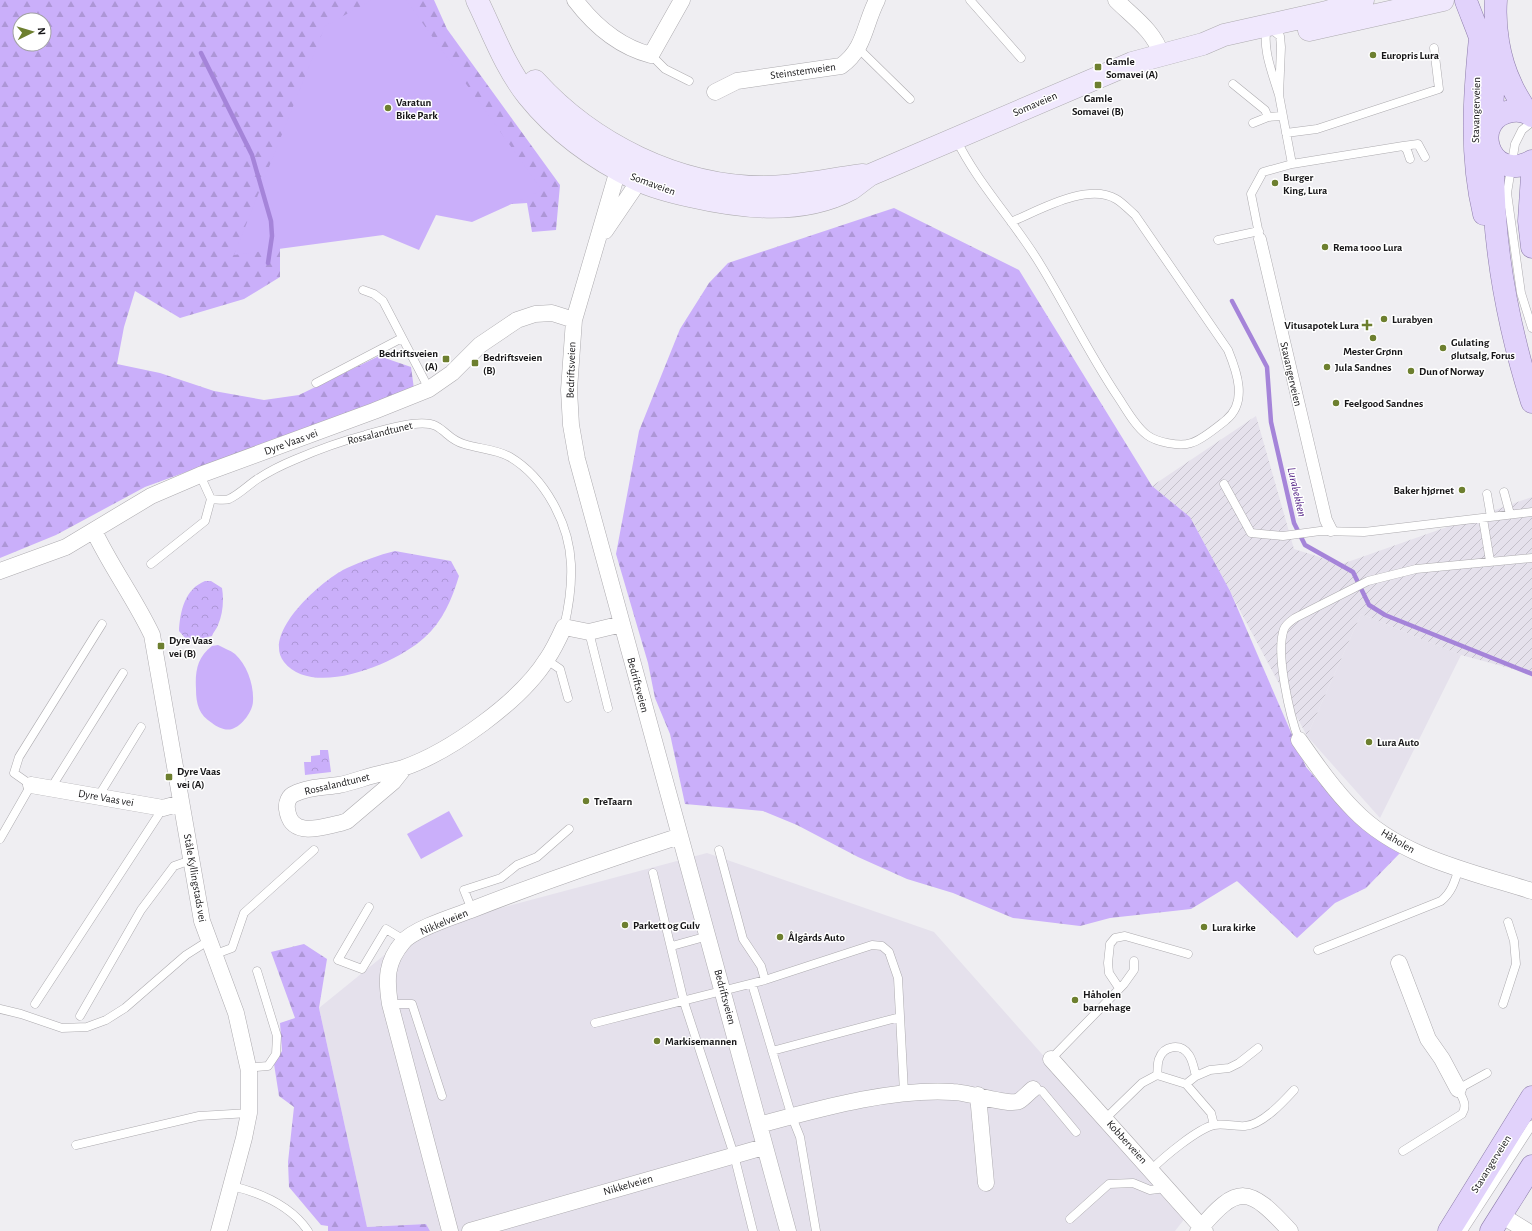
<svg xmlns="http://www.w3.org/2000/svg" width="1532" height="1231" viewBox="0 0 1532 1231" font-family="'Alegreya Sans',sans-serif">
	<defs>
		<pattern id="industrial-furrows" width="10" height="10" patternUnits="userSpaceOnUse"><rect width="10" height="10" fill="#e5e1ec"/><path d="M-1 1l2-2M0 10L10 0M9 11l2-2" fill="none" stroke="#c4c0ca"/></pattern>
		<pattern id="forest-firs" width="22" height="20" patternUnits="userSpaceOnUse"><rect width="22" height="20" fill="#caaffa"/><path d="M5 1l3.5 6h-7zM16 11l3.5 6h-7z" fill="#ad96d6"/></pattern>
		<pattern id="park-crowns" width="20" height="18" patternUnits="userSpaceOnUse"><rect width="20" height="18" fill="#caaffa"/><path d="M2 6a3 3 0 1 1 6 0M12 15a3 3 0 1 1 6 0" fill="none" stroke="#ad96d6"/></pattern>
	</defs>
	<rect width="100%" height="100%" fill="#efeef2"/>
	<path fill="#e5e1ec" d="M1361 614 1461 655 1380 818 1307 736Z
		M707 853 934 932 1186 1217 1175 1231H430L426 1224 367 1227 319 1008 414 931Z"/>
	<path fill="url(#industrial-furrows)" d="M1256 416 1294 549 1342 564 1532 497V674L1461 655 1361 614 1307 736 1190 517 1152 486Z"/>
	<path fill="url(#forest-firs)" fill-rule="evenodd" d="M0 0H434L447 29 560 185 556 230 532 232 527 203 485 206 280 237V277L244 299 180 318 135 291 124 327 117 364 160 373 214 391 264 400 299 395 379 356 411 367 414 389 145 487 56 535 0 558ZM20 20H44V44H20Z
		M894 208 1019 270 1152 486 1190 517 1230 591 1306 767 1348 815 1400 853 1366 888 1335 903 1297 938 1237 881 1191 909 1110 918 1080 926 1013 918 953 893 907 879 858 857 797 825 763 811 685 804 670 734 655 698 648 663 616 554 639 431 680 329 709 283 728 263Z
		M304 944 327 959 319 1008 367 1227 426 1224 430 1231H328V1226L321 1225 289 1187 288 1162 294 1107 279 1096 274 1064 282 1051 280 1023 295 1018 271 952Z"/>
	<path fill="url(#park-crowns)" d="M395 551 451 561 459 576C452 599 443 621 424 638 397 663 313 699 284 662 261 633 323 579 347 568 362 561 379 555 395 551Z
		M205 581H211L222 588C224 600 223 614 218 625 217 629 213 632 212 636L192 641 186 639 179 631C180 611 185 589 205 581Z
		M320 750H328L331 772 305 775 304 762H311V756L320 755Z"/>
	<path fill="#caaffa" d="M372 0H406L542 190 472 222 436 215 419 250 383 235 234 255 325 26Z
		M218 645C223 648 230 650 235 654 247 665 254 685 253 701 253 711 242 726 232 729 225 731 217 727 212 723 199 715 196 704 196 689 195 672 197 657 212 646Z
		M449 811 463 836 421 859 407 834Z"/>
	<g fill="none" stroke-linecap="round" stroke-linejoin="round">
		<path stroke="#a584d9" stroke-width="4.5" d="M201 53 252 155 271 221 272 236 268 263
			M1232 301 1267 367 1271 422 1294 523 1305 545 1353 572 1369 605 1385 615 1532 674"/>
		<g stroke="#adabaf" stroke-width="9">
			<path id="service" d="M970 0 1021 58
				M859 49 910 99
				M651 55 665 69 689 81
				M1233 84 1265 110 1268 117
				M1279 95C1272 72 1262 49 1267 26L1280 36 1281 47 1279 95 1292 164
				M1532 122 1522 130 1515 144 1507 193 1521 293 1532 328
				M1253 123 1268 117 1282 116
				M1286 133 1317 129 1439 89 1434 48
				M956 139C978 184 1014 221 1040 264 1067 308 1089 354 1118 397 1126 409 1135 426 1147 435 1156 442 1180 447 1191 443 1202 440 1217 427 1226 420 1248 402 1237 372 1228 350L1135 215C1129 210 1123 203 1116 199 1087 182 1038 211 1011 222
				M1403 146 1418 144 1425 157
				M1260 239 1251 194 1263 172 1292 164 1403 146 1407 150 1410 159
				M1218 240 1259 231
				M363 290 374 294 383 301 429 389
				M316 383 402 338
				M200 475 211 499C216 499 224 501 229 499 240 494 249 484 259 478 270 471 282 465 294 460 317 450 342 441 365 435 382 430 421 418 436 426 447 432 450 440 464 444 479 449 496 449 510 457 545 478 569 523 571 564 572 585 569 606 564 627
				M1224 484 1251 533 1283 536 1320 531 1364 532 1532 512
				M1504 492 1510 514
				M1487 494 1491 517
				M1483 519 1490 561
				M151 564 205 521 211 499
				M589 632 608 708
				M547 660 560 669 568 698
				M1299 740C1290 717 1275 653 1284 629 1286 624 1291 621 1295 618L1368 581 1416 569 1532 558
				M51 788 123 673
				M98 797 141 727
				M0 839 31 785 14 773 19 757 102 624
				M719 850 743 939 761 966 765 980
				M653 873 684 1002 734 1155 753 1231
				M369 907 338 960 362 969 386 929 404 940
				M472 910 464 890 501 878 517 865 537 857 569 829
				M672 946 708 936
				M1318 950 1441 901C1452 892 1455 881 1459 868
				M213 955 232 948 244 913 314 850
				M752 984 792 1117 800 1137 816 1231
				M1119 988 1109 973 1108 963 1110 944 1115 938 1125 936 1188 954
				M35 1004 163 808
				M390 1004H412L442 1096
				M1503 1004 1516 964 1514 941 1508 922
				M0 1009 21 1014 62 1028 87 1027 106 1020 125 1008 186 955 208 941
				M80 1016 141 910 174 866 191 860
				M595 1023 765 980 872 945 882 946 889 952 898 978 904 1092
				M772 1051 900 1017
				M1051 1059 1124 984 1134 970V961
				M249 1071 256 1067 268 1066 276 1054 277 1036 257 971
				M1157 1075C1158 1070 1157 1064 1159 1059 1164 1045 1181 1043 1189 1055 1193 1061 1194 1069 1196 1076
				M1186 1084 1196 1076 1210 1070 1229 1068 1239 1063 1258 1048
				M1033 1089 1042 1091 1076 1132
				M1106 1118 1142 1083 1157 1075 1186 1084 1211 1113 1214 1125
				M76 1145 199 1116 249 1113
				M1403 1151 1462 1114C1468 1105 1462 1097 1458 1089L1487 1073
				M1152 1169C1164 1157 1197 1129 1214 1125 1224 1123 1236 1127 1245 1126 1262 1125 1283 1102 1294 1090
				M232 1186C261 1193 291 1206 308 1231
				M1070 1219 1109 1184 1133 1183 1150 1190 1166 1188
				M1463 1231 1532 1125"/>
		</g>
		<g stroke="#adabaf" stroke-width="13">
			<path id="pedestrian" d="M1260 239 1326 520 1331 530"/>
		</g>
		<g stroke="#adabaf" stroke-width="17">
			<path id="minor" d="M575 0C594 25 620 47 651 55L682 0
				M1116 0C1133 17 1154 31 1161 54
				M715 92 737 81 841 66C865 49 864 25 877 0
				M626 165 618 170 574 320 569 390 571 425 577 459 788 1231
				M605 231 639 181V171
				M94 531C111 567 135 599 152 635L202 921 236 1013 249 1071V1113L244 1138 219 1231
				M0 571 66 547 151 496 200 475 374 411 429 389 452 373 480 345 517 320 535 314 552 313 574 320
				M1299 740C1316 764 1333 789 1354 810 1399 857 1472 872 1532 891
				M404 768 393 782 347 821 341 823C321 827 291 839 287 809 286 803 289 796 294 794 307 787 325 787 339 785 354 782 368 776 383 773 390 771 397 770 403 768 450 752 521 701 547 659 554 649 559 638 564 627L589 632 622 624
				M31 785 163 808 181 803
				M1399 963 1428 1039 1442 1059 1458 1089
				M1051 1059 1205 1231
				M978 1095 986 1183
				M759 1125C819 1109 892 1088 953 1092 967 1092 1010 1106 1019 1101 1024 1098 1028 1093 1033 1089
				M1501 1215 1527 1231
				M450 1231 390 1004C386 979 386 962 403 942 413 929 455 916 471 910 540 883 609 859 680 836
				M470 1231 764 1147
				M1198 1231C1238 1183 1249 1186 1290 1231"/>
		</g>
		<g stroke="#adabaf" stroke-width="23">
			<path id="secondary" d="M477 0C493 33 505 67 528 96 557 132 596 160 638 180 655 188 672 192 690 196 742 208 802 215 851 189 857 185 864 179 870 175L1132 63 1203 44 1224 35 1327 12 1363 0
				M1309 30 1443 0
				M535 81C592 144 678 187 764 187 797 187 830 179 863 175"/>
		</g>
		<g stroke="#8d7daa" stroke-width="23">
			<path id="primary" d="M1496 0C1494 27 1499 59 1511 84 1515 94 1521 102 1526 111
				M1466 1C1477 30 1491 60 1493 91 1493 103 1491 115 1490 126
				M1480 38C1474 97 1470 156 1484 214
				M1532 116C1526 111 1519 110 1512 111 1469 117 1487 185 1532 161
				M1493 157C1492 239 1507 323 1532 402
				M1532 176 1529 221 1532 247
				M1449 1231 1532 1097
				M1491 1231 1532 1166"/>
		</g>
		<use href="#service" stroke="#fff" stroke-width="8"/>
		<use href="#pedestrian" stroke="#fff" stroke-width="12"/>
		<use href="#minor" stroke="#fff" stroke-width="16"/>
		<use href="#secondary" stroke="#f0e8fd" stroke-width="22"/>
		<use href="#primary" stroke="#e1d2fb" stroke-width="22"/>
	</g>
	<g fill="#6d7f2f" stroke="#fff" stroke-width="1.5">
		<circle cx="1373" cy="55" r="4"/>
		<rect x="1094" y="63" width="8" height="8" rx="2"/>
		<rect x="1094" y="81" width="8" height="8" rx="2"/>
		<circle cx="388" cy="108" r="4"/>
		<circle cx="1275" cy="183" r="4"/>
		<circle cx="1325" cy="247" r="4"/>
		<circle cx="1384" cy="319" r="4"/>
		<path d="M1365 319h4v4h4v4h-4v4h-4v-4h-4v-4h4z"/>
		<circle cx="1373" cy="338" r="4"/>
		<circle cx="1443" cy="348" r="4"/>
		<rect x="442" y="355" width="8" height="8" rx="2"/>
		<rect x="471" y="359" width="8" height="8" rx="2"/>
		<circle cx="1327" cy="367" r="4"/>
		<circle cx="1411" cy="371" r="4"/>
		<circle cx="1336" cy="403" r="4"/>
		<circle cx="1462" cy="490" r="4"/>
		<rect x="157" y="642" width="8" height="8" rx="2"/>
		<circle cx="1369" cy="742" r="4"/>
		<rect x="165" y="773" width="8" height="8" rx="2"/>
		<circle cx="586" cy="801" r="4"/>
		<circle cx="625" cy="925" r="4"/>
		<circle cx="1204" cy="927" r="4"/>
		<circle cx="780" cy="937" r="4"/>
		<circle cx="1075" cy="1000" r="4"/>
		<circle cx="657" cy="1041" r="4"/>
	</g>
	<g text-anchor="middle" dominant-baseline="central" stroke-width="3" stroke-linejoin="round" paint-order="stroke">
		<g font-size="11" font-weight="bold" fill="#171618" stroke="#fff" text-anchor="start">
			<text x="1381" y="55">Europris Lura</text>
			<text x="1106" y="61">Gamle<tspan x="1106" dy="13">Somavei (A)</tspan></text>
			<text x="1098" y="98" text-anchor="middle">Gamle<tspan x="1098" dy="13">Somavei (B)</tspan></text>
			<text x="396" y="102">Varatun<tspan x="396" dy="13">Bike Park</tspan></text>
			<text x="1283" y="177">Burger<tspan x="1283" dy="13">King, Lura</tspan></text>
			<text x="1333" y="247">Rema 1000 Lura</text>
			<text x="1392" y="319">Lurabyen</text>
			<text x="1359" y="325" text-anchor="end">Vitusapotek Lura</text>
			<text x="1451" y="342">Gulating<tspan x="1451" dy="13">ølutsalg, Forus</tspan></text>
			<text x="1373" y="351" text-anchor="middle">Mester Grønn</text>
			<text x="438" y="353" text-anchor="end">Bedriftsveien<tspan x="438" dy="13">(A)</tspan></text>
			<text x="483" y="357">Bedriftsveien<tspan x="483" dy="13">(B)</tspan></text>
			<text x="1335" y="367">Jula Sandnes</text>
			<text x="1419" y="371">Dun of Norway</text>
			<text x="1344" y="403">Feelgood Sandnes</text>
			<text x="1454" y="490" text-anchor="end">Baker hjørnet</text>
			<text x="169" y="640">Dyre Vaas<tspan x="169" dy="13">vei (B)</tspan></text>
			<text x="1377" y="742">Lura Auto</text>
			<text x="177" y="771">Dyre Vaas<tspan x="177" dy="13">vei (A)</tspan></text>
			<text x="594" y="801">TreTaarn</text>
			<text x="633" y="925">Parkett og Gulv</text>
			<text x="1212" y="927">Lura kirke</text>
			<text x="788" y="937">Ålgårds Auto</text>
			<text x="1083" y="994">Håholen<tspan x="1083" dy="13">barnehage</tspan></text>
			<text x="665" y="1041">Markisemannen</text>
		</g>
		<g font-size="11" fill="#171618" stroke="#fff">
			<text transform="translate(803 71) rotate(-8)">Steinstemveien</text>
			<text transform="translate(1035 104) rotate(-23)">Somaveien</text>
			<text transform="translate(1476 110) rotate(-89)">Stavangerveien</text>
			<text transform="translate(653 184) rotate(20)">Somaveien</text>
			<text transform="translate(571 370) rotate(-88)">Bedriftsveien</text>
			<text transform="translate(1291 374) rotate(77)">Stavangerveien</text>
			<text transform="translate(380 433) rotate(-14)">Rossalandtunet</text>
			<text transform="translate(291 442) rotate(-20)">Dyre Vaas vei</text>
			<text transform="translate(638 685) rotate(75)">Bedriftsveien</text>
			<text transform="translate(337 784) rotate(-13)">Rossalandtunet</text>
			<text transform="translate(106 798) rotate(10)">Dyre Vaas vei</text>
			<text transform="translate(1398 841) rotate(31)">Håholen</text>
			<text transform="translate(195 878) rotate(80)">Ståle Kyllingstads vei</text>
			<text transform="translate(444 922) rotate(-23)">Nikkelveien</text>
			<text transform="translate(725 997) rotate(75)">Bedriftsveien</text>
			<text transform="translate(1127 1142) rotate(48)">Kobberveien</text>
			<text transform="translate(1491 1164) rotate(-58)">Stavangerveien</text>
			<text transform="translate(628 1185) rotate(-16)">Nikkelveien</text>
		</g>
		<g font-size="12" font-style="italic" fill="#501f84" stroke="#fff">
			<text transform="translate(1297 492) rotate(77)">Lurabekken</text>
		</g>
	</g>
	<g transform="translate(32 32) rotate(85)"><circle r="19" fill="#ffffff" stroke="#a2a2a3"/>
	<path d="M0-3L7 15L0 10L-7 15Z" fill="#6d7f2f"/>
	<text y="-6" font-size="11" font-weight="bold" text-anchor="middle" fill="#171618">N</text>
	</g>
</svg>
